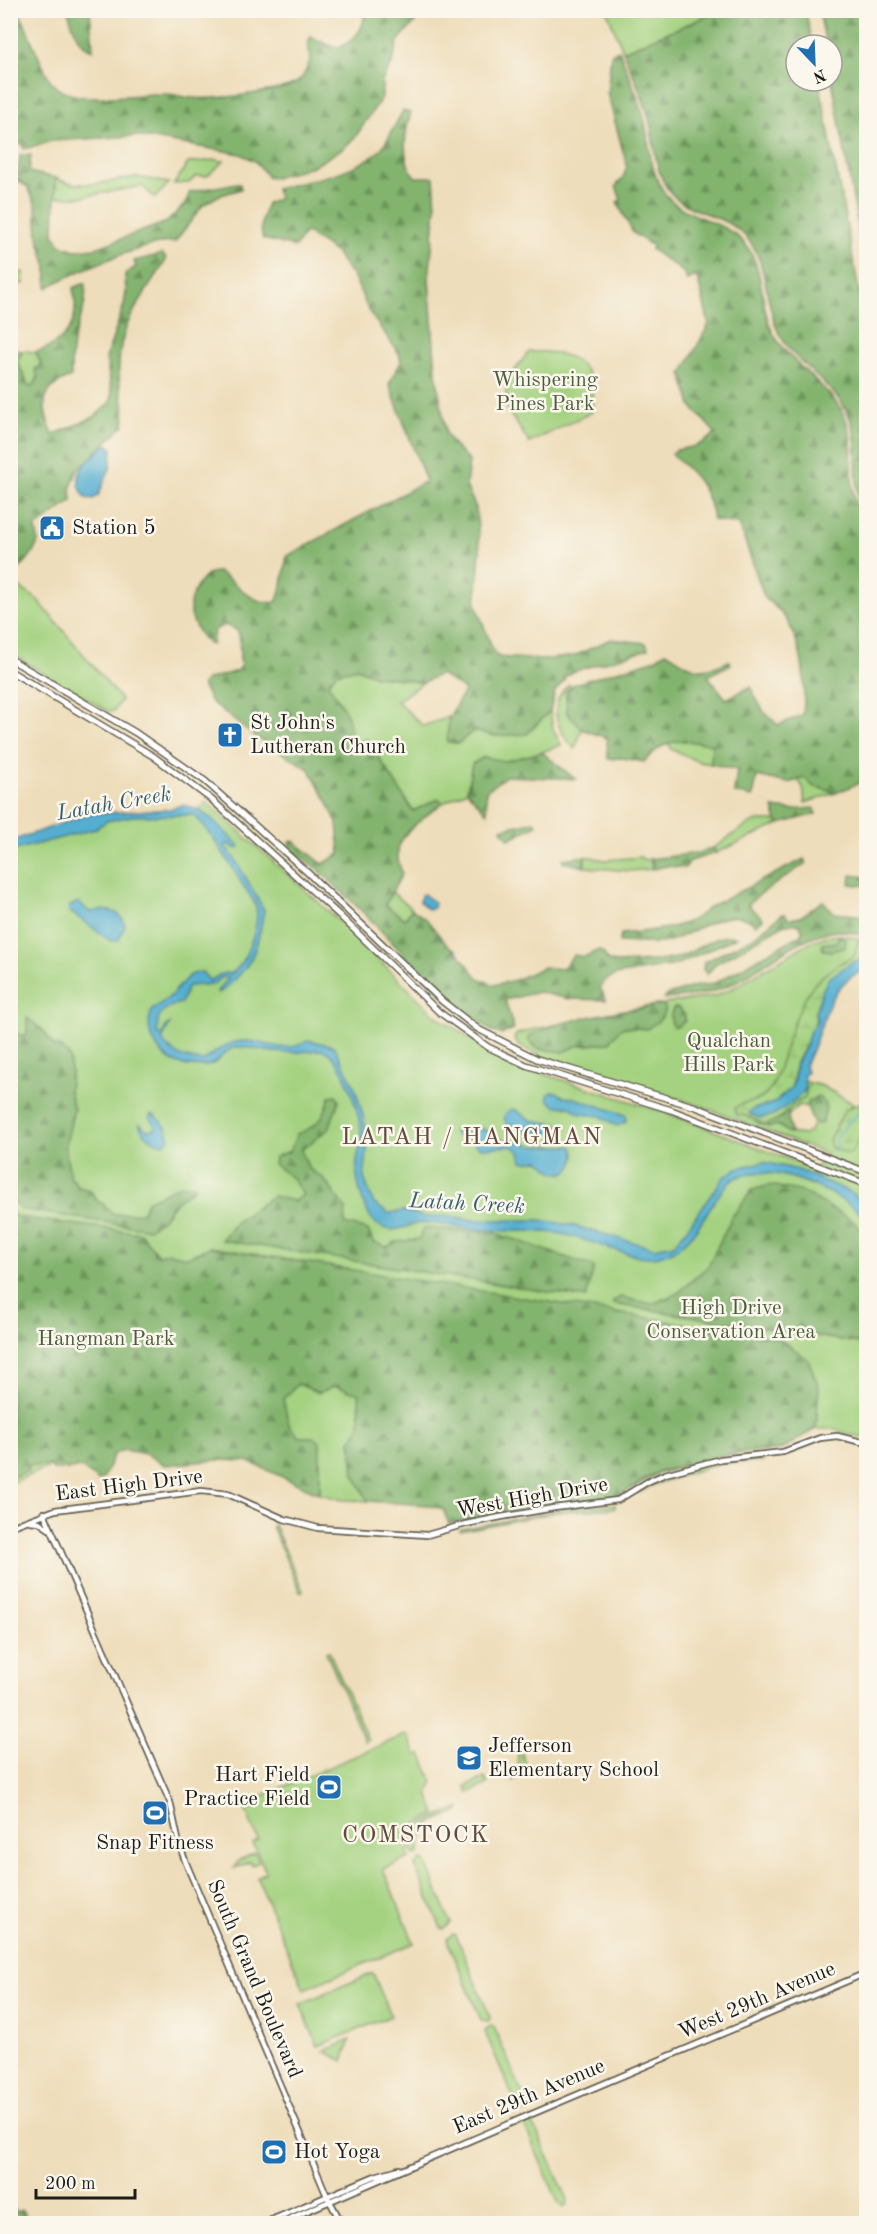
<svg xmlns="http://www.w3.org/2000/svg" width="877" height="2234" viewBox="0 0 877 2234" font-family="'Old Standard TT',serif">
	<defs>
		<pattern id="forest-firs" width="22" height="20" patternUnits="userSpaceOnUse" patternTransform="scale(1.5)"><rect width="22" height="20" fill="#83b46e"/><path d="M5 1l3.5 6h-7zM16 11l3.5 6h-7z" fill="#6a925a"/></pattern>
		<pattern id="wetland-marsh" width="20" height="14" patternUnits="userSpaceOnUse" patternTransform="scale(1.5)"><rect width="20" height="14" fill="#a4d280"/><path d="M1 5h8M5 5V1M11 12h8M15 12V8" fill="none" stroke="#8db46e"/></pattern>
	</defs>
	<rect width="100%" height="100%" fill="#fbf7ec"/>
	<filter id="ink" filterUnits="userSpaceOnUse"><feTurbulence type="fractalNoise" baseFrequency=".0167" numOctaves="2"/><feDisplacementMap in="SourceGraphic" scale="12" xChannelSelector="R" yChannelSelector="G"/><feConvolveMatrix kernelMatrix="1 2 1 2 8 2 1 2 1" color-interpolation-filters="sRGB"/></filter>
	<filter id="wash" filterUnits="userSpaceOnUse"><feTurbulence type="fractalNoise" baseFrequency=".008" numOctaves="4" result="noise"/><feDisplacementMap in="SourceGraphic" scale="24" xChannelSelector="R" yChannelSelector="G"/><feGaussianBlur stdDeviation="1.35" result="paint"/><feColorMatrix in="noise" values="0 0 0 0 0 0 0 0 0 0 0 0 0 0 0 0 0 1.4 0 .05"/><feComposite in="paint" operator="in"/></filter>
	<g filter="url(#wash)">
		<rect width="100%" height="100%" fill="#eeddba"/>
		<path fill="#a4d280" stroke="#60774e" stroke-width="1.5" d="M607 11H716L705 17 623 51Z
			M215 160 224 161 207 176H196L189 183 174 184 188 163Z
			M137 177 169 183 155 198 142 186 81 197H56V178C78 191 113 180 137 177Z
			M23 272 24 284 11 283V273Z
			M23 351 36 352 41 365 35 384 29 387 17 361Z
			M529 352C552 351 585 353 591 383 593 392 592 402 592 412L529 443C524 433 517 425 511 415 497 390 513 371 529 352Z
			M16 585 37 599 119 697 121 700 114 711H107L11 654V590Z
			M357 668 376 676 404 679 422 683 397 701 423 726 449 717 448 742 459 743 473 731 496 736 550 711 553 729 561 745 542 752 505 762 484 757 472 764 467 791 443 803 439 799 413 811 367 739 353 745 349 739C353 712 339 705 328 683L336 673Z
			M569 684 571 686 566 692 567 713 582 729 575 749C556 730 547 704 569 684Z
			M679 740 712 744 711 764 699 762 672 750 668 742Z
			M805 778 813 786 836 793 805 803 803 787 798 780Z
			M207 802 335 917 436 1016 486 1049 525 1068 667 1113 815 1169 827 1154 698 1105 540 1056 518 1045 514 1038 517 1034 535 1029 618 1011 715 996 733 988 810 942 825 937 841 935 866 940V956L845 961 758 1123 769 1127 777 1125 789 1133 804 1135 810 1130 814 1123 818 1124 809 1101 807 1107 799 1105 789 1115 787 1110 793 1103 805 1098 807 1087 811 1083 822 1086 854 1104 845 1110 829 1140 866 1112V1439L832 1429H816L774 1451 721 1456 657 1474 615 1498 518 1511 449 1524 439 1499 354 1474 368 1501 343 1500 320 1494V1466L164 1418 11 1483V846L107 817 196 812Z
			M759 821H777L780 824 716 853 713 848C728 840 743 824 759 821Z
			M585 856 605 860 640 857 645 860 650 859 652 869 630 871 585 867Z
			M392 892 412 909 405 919 385 905Z
			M762 1458 763 1462 720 1463 653 1485 638 1493C657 1469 732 1459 762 1458Z
			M615 1504V1508L557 1512 460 1531V1529L570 1508Z
			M274 1525 303 1591 300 1592 272 1526Z
			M329 1651 368 1740 365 1742 326 1652Z
			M407 1734 416 1755 421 1754 433 1782 428 1793 436 1814C416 1822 402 1834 409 1858L383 1869 414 1943 304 1989 257 1877 266 1872 253 1843 258 1840 243 1804Z
			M517 1749 521 1752 530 1773 513 1780 519 1767Z
			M485 1778 488 1784 468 1793 466 1786Z
			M460 1808 459 1811 433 1822 424 1829 420 1839 419 1853 415 1855 412 1853C404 1825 439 1815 460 1808Z
			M255 1853 259 1862 252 1865 250 1862 234 1868 239 1860Z
			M421 1860 425 1861 451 1923 445 1929 441 1928 415 1866Z
			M453 1934 456 1935 490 2017 489 2021 481 2020 447 1939Z
			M373 1973 391 2016 318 2046 300 2004Z
			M491 2026 494 2027 529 2109 520 2113 485 2032 486 2029Z
			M350 2040 343 2061 324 2051Z
			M531 2119 568 2200 565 2207H562L559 2204 524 2124Z"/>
		<path fill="url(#forest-firs)" stroke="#506845" stroke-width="1.5" d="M11 10 19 11C26 25 46 81 57 88 81 105 136 93 165 94 174 94 183 97 192 98 211 100 280 92 296 83 304 78 309 65 311 56 308 49 305 43 311 37L328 45 340 47C355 40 366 27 364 11H425L398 41 392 64 382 81V97L356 136 345 147 316 165 274 178 268 177 255 161 241 154 136 136 52 141 24 149 22 144 11 139Z
			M68 11H90L93 50C76 45 73 25 68 11Z
			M716 11H806L812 45H796V81H819L866 327V518C848 486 864 449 849 416 834 382 795 366 779 333 763 302 770 257 741 232 721 214 689 214 670 192 654 172 655 143 649 119 643 95 632 73 623 51L705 17Z
			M819 11H866V271L832 81V45H826Z
			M619 50C627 72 638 95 644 118 649 142 649 167 662 189 680 220 722 217 744 243 765 267 759 301 771 329 787 363 823 380 842 411 862 447 840 491 866 524V780L836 793 813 786 805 778 788 783 757 776 753 797 734 793 737 770 711 764 712 744C680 740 666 736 644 762L622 758 608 759 607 738 582 729 567 713 566 692 574 684 653 660 666 652C693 668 698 676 729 661L731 664 708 676 726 699 750 687 764 712 778 725 803 715C807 676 802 621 765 599L739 524 713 520C709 489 695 475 672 454L676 450 697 446 716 434 691 406 682 374 709 324 697 276 687 280 683 272 651 249 653 246 633 233 617 202 621 200 616 186 623 178 627 166 607 92 609 90 608 84 611 54Z
			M403 111 411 113C404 133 401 160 415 177H434L436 207 429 279 436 373 446 434 455 447 469 461 466 486 476 508 480 550 476 605 494 653 499 657 542 660 574 656 611 639 646 643 648 649 575 671 564 677 565 680 555 691 550 711 527 734 496 736 473 731 459 743 447 742 449 717 465 690 440 674 422 683 404 679 376 676 357 668 336 673 328 683C339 705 353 712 349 739L352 745 367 739 413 811 439 799 443 803C431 812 403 831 399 846 396 855 399 864 402 874L385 905 405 919 412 909 427 920 447 945 456 950 478 978 494 985 515 980 544 967 562 969 574 955 584 957 599 950 604 954 608 961 616 963C636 961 659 963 679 957 696 952 718 931 737 937L676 965 615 975 606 980 600 987 606 1000 569 999 539 992 505 1000 514 1029 501 1034 493 1032 438 991 369 918 319 870 292 850 289 843 293 841 323 864 340 854 337 823 327 801 309 769 254 736 211 702 202 685 206 680 237 671 241 665C238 653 242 642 237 630L225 625 214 630 212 645C200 640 190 619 190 606 190 596 200 579 209 574 212 572 215 572 218 572 236 581 252 607 276 602L281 591 287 556 426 481 389 384 401 362 399 353 369 312 355 279 335 252 305 232 295 247 263 239C259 225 263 216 267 203L279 199 276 189C310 179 350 175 378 152 387 144 396 122 403 111Z
			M20 155H31L29 172 56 178 54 234 60 245 75 250 96 248 167 222 185 204 190 192 237 183 240 184 241 189 218 196 203 205 175 242C148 241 71 273 47 288V267L38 237 36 206 28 187 17 180Z
			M162 254 166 258 165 262C140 302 117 325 119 375 119 393 127 410 124 425L77 471 71 487 72 501 36 527C36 531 38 537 38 541 37 550 18 573 11 574V349L23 351 17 361 29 387 35 384 38 378 35 369 41 364 36 352C68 342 81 321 73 288L85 283C88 311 77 319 73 343 71 354 71 366 71 377 38 389 41 407 53 435L94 417 110 403 112 395 106 358 124 305 126 292 125 274 136 267 134 261Z
			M542 752 575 779 506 776 486 791 487 813 467 791 472 764 484 757 505 761Z
			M773 808 791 810 814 808 816 814 780 824 777 821Z
			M535 821 537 825 509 839 501 829Z
			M713 848 716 853 690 861 685 868 667 866 653 869 650 859 698 853Z
			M585 856V867L564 862 563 859Z
			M804 859 806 863 756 897 748 905 763 919 756 925C731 901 692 935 667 942 652 945 634 942 619 942L621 934C650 930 687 931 709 907Z
			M851 875 866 877V886L850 884Z
			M823 901 834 913 866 916V936C858 934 848 931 839 931 801 932 764 968 731 984 710 995 687 997 664 999L668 995 696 986 713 984 800 935 803 930 798 924H785L715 964 707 975 703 969 704 962 752 938 784 913 789 919 800 917Z
			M839 936 846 939 845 948 831 951 823 950 822 944 836 942Z
			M664 1005 666 1010 660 1020 647 1029 625 1027 620 1029 609 1043 577 1046 564 1052 538 1049 529 1041 528 1037C565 1017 622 1011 664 1005Z
			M674 1008H678L685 1015V1021L677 1027 673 1026C670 1020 670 1013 674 1008Z
			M27 1018 43 1030 54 1046 61 1048 69 1056 71 1071 69 1091 74 1109 65 1148 70 1175 78 1187 90 1190 98 1202 102 1203 113 1214 142 1213 147 1201 180 1185H194V1189L176 1201 165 1216 149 1229 20 1209 11 1199V1021L13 1029 21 1036 27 1034Z
			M336 1095 339 1100 329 1129 301 1150 309 1169 323 1178 346 1209 345 1224 368 1230 373 1242 387 1247 396 1242 419 1239 424 1228 496 1233 594 1267 586 1298 221 1240 237 1221 273 1196 294 1201 303 1195 293 1179 274 1164 275 1157 290 1151 297 1134C318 1126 324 1119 330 1096Z
			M818 1096C829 1105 826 1110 822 1123L818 1124 814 1123 807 1107 809 1101Z
			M787 1110 791 1134C780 1130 784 1122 770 1127L765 1125 782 1117Z
			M771 1185 803 1192 852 1220 866 1234V1344L613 1304V1302L620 1297 652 1304 678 1293 708 1266 732 1217 752 1190Z
			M10 1211 17 1217 140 1233 158 1255 169 1253 187 1257 210 1247 779 1339 808 1359 819 1387 816 1428C805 1434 796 1442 785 1448 772 1454 757 1448 744 1451 716 1456 687 1464 660 1472 643 1477 632 1491 616 1497 599 1503 578 1494 562 1503L449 1523 443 1509 427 1505 368 1501 354 1474 351 1440 360 1425 359 1394 334 1386 319 1393 298 1384 283 1399 289 1425 299 1437H313L320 1442V1494L247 1461 218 1460 165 1465 146 1454 123 1450 114 1454 103 1479 98 1481 82 1468 53 1470 51 1465 27 1466 28 1470 11 1478Z
			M14 2208 16 2212 22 2210 27 2219 11 2223V2210Z"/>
		<path fill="url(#wetland-marsh)" stroke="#60774e" stroke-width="1.5" d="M866 940V965L863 961C836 965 822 988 815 1012 819 1023 804 1048 798 1058 792 1068 796 1080 790 1090 781 1101 766 1107 753 1109L751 1116 805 1088V1081L811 1083 807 1087 805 1098C786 1107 785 1118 765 1125L743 1115H736L735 1108C752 1095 755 1110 773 1085 783 1057 791 1024 805 998 813 981 836 963 854 957L858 941Z
			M866 1100C867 1107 868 1117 866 1124 865 1131 854 1149 850 1154L831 1148 829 1140 845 1110Z"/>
		<path fill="#52aed0" stroke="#376576" stroke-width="1.5" d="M105 445H109L112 448 111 466 98 496 93 499 86 498C67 474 88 462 105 445Z
			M182 805C205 807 224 831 240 847L236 849 228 844 224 845 235 859 264 910C257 950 253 969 219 993L217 991 228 979V977L221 978 214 984 188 986 181 1003C163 1007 155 1016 158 1035H162L166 1026 170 1024 162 1040C172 1055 185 1059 203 1061 213 1054 223 1045 235 1042 262 1036 282 1058 308 1040L334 1046 354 1085 363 1115 368 1143 364 1178 374 1204 388 1213 405 1211 425 1217 448 1216 474 1220H541L571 1225 654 1248 674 1244 686 1230 723 1178 737 1168 764 1162 799 1170 848 1191 866 1204V1218C841 1193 758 1153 728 1184 706 1206 699 1240 668 1253 664 1254 659 1257 654 1257 622 1258 586 1236 555 1233 528 1230 500 1232 473 1229 457 1228 438 1222 422 1223 410 1224 399 1232 387 1229 363 1224 355 1179 357 1159 358 1152 362 1146 362 1139 360 1116 347 1070 330 1054 322 1047 309 1052 300 1052 292 1052 283 1053 274 1052 263 1052 251 1046 239 1047 226 1047 223 1058 214 1063 205 1068 190 1067 179 1064 161 1059 145 1035 150 1016 152 1006 160 1005 167 999 179 990 185 972 202 972L210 981C217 976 223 971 231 974 246 964 260 924 256 907 254 900 248 893 244 887 229 862 214 836 194 815L133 816 107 821 95 829 11 851V841L89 814 170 809Z
			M424 894 434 903V908L428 909 420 902 421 895Z
			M78 902 90 912C104 909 120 908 125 925L119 940 111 941 69 911V907Z
			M858 960 866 965V970C824 982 824 1033 805 1065L807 1073 804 1075 805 1088 804 1092C791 1103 766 1128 749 1113L753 1109 774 1103 791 1088 794 1080 796 1063 806 1047 810 1030 816 1024 817 1018 815 1013 823 989 829 978 851 963Z
			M551 1092H557L564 1097 575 1098 626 1115V1122L617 1126 600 1116 581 1114 570 1107 556 1106 548 1100V1095Z
			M514 1109 531 1120 556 1124 558 1125 557 1132C549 1135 540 1129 529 1134L521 1127 507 1124C501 1117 506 1110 514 1109Z
			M152 1114C161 1119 169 1128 169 1139L164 1144C155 1143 139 1133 140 1124L147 1130 155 1129V1125L149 1116Z
			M481 1128 504 1140 525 1143 532 1146H572C578 1154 574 1164 568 1171 555 1178 549 1167 539 1160L527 1162 522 1161 520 1152 512 1146 484 1148H480L469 1138 456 1136 454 1132 458 1129 470 1130Z"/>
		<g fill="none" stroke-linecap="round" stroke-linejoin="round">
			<path stroke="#52aed0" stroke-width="1.5" d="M837 1151 836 1136 856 1115 866 1109"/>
		</g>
	</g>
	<g filter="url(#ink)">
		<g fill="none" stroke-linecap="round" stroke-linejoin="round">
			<g stroke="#666053" stroke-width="8">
				<path id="secondary" d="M44 1513 170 1802 179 1844 186 1863 327 2196 342 2224
					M30 1521 39 1522 49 1529
					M10 1527 55 1510 201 1491 228 1494 284 1519 318 1528 427 1535 466 1524 501 1517 554 1508 618 1500 647 1482 665 1474 721 1459 783 1452 820 1438 837 1436 866 1443
					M262 2224 375 2176 399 2169
					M277 2224 520 2119 866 1973"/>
			</g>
			<g stroke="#666053" stroke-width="8">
				<path id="trunk" d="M10 659 136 733 205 781 307 872 442 1001 478 1029 537 1059 696 1107 866 1172
					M10 671 153 756 212 800 339 915 439 1012 488 1047 526 1065 671 1110 866 1184"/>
			</g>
			<use href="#secondary" stroke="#fff" stroke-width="4.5"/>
			<use href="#trunk" stroke="#fff" stroke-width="5"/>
		</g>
	</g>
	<defs>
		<g id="civic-square" transform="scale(1.35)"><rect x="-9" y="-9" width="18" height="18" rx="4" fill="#1f6fb2" stroke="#fbf7ec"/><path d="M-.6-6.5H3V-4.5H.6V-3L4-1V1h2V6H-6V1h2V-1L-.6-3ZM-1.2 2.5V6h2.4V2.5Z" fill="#fff"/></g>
		<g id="church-square" transform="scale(1.35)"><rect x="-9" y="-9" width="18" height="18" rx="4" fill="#1f6fb2" stroke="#fbf7ec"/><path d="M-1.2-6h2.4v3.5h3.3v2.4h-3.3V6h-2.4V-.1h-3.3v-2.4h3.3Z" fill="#fff"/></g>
		<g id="school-square" transform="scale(1.35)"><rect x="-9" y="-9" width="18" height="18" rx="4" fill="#1f6fb2" stroke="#fbf7ec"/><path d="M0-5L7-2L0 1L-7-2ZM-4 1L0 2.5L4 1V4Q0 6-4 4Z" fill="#fff"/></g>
		<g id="stadium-square" transform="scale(1.35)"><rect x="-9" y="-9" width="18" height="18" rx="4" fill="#1f6fb2" stroke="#fbf7ec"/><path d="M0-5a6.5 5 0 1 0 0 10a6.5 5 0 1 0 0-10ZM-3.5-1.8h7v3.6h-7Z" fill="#fff"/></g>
	</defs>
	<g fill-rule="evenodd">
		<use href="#civic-square" x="52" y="528"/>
		<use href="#church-square" x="230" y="735"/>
		<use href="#school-square" x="469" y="1758"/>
		<use href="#stadium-square" x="329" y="1787"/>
		<use href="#stadium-square" x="155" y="1813"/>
		<use href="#stadium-square" x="274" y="2152"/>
	</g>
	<g text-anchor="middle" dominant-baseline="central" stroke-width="5" stroke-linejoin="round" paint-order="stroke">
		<g font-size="21" fill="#4c5c3f" stroke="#fbf7ec">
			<text x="545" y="380">Whispering<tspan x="545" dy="24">Pines Park</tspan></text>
			<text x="729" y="1041">Qualchan<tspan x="729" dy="24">Hills Park</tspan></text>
			<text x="731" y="1308">High Drive<tspan x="731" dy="24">Conservation Area</tspan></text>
			<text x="106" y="1339">Hangman Park</text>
		</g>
		<g font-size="21" fill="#1c1c1c" stroke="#fbf7ec" text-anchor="start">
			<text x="72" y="528">Station 5</text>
			<text x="250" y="723">St John's<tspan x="250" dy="24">Lutheran Church</tspan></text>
			<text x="488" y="1746">Jefferson<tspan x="488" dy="24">Elementary School</tspan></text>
			<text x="310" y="1775" text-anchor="end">Hart Field<tspan x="310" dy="24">Practice Field</tspan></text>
			<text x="155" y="1843" text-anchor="middle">Snap Fitness</text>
			<text x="294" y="2152">Hot Yoga</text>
		</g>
		<g font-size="21" fill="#1c1c1c" stroke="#fbf7ec">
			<text transform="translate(129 1486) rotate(-7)">East High Drive</text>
			<text transform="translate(532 1498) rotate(-10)">West High Drive</text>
			<text transform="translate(254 1979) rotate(67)">South Grand Boulevard</text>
			<text transform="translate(757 2001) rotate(-23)">West 29th Avenue</text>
			<text transform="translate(529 2097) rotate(-23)">East 29th Avenue</text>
		</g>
		<g font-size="22" font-style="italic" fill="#345e6d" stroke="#fbf7ec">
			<text transform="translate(114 804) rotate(-10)">Latah Creek</text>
			<text transform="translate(467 1204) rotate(3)">Latah Creek</text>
		</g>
		<g font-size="24" letter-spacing="1.5" fill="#64493c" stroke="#fbf7ec">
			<text x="472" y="1138">LATAH / HANGMAN</text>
			<text x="416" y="1836">COMSTOCK</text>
		</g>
	</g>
	<rect width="877" height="2234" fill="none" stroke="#fbf7ec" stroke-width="36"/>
	<g transform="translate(814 63) rotate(157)"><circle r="28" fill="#fbf7ec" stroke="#a29f99" stroke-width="1.5"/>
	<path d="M0-4.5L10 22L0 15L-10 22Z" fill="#1f6fb2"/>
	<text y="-9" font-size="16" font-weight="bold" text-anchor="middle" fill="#1c1c1c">N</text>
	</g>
	<path d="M36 2189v9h99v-9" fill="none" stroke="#1c1c1c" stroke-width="3"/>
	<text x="45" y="2189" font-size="18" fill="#1c1c1c" stroke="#fbf7ec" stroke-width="4.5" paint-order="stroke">200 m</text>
</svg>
